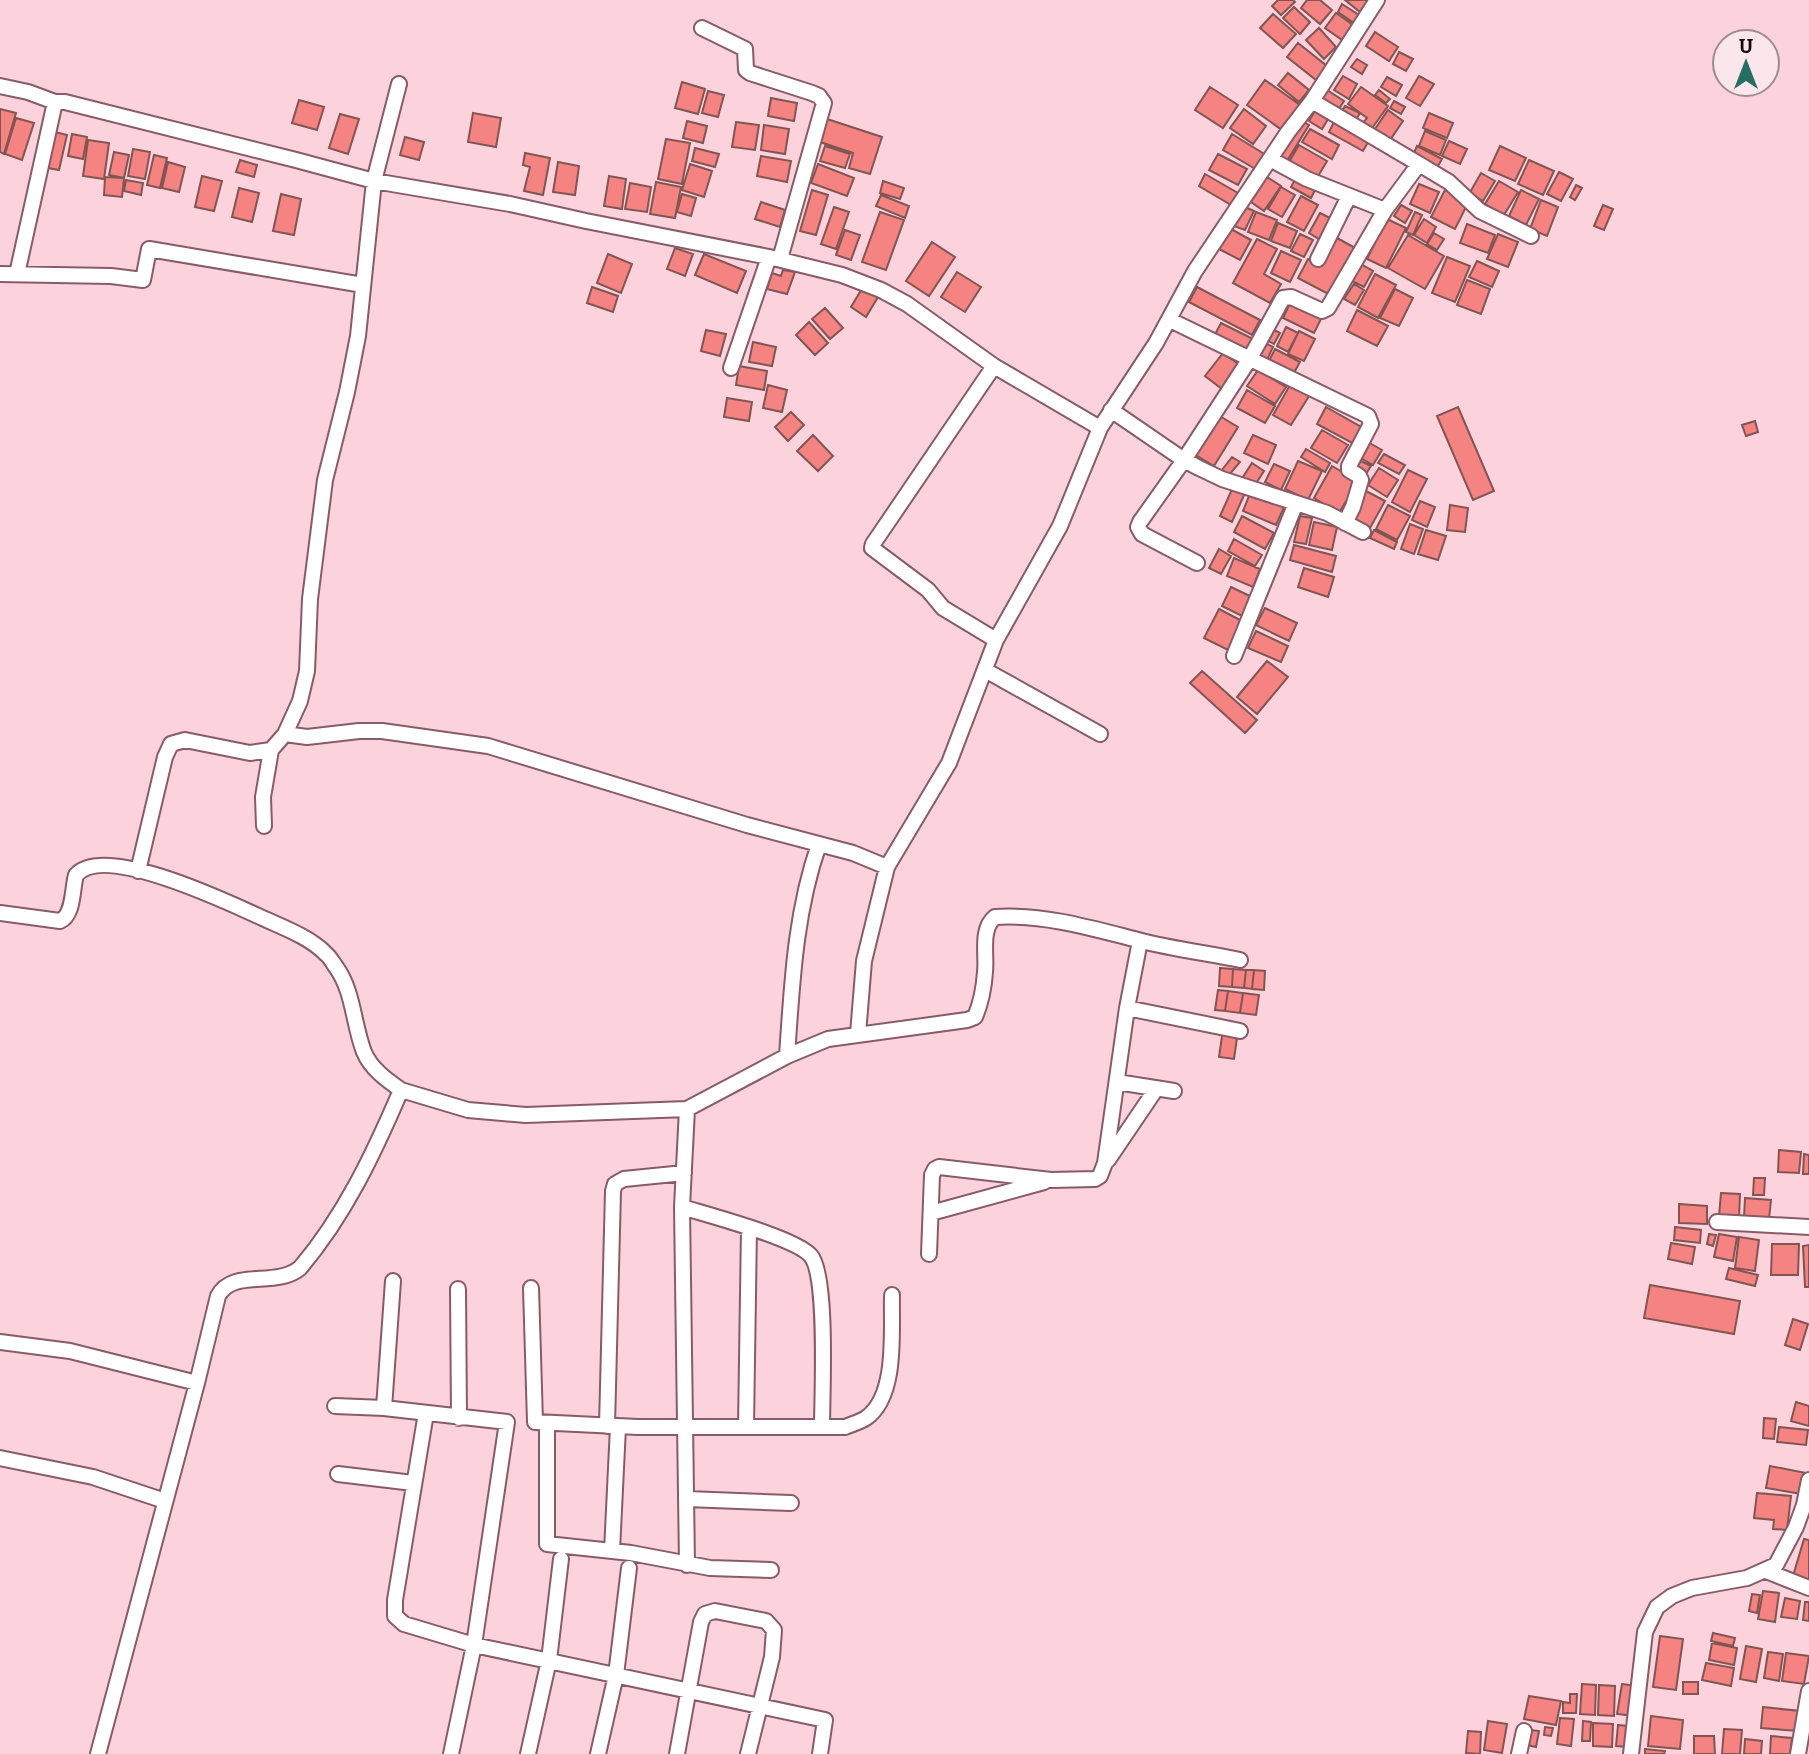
<svg xmlns="http://www.w3.org/2000/svg" width="1809" height="1754" viewBox="0 0 1809 1754" font-family="Bitter,serif">
	<rect width="100%" height="100%" fill="#fcd2dd"/>
	<path fill="#f48382" stroke="#825553" stroke-width="2" d="M1278 0H1293L1295 2 1281 15 1272 6Z
		M1307 0H1320L1332 10 1320 24 1301 8Z
		M1345 0H1370L1360 12Z
		M1342 4 1359 15 1354 23 1338 12Z
		M1294 7 1310 22 1300 34 1283 18Z
		M1336 13 1356 27 1345 42 1325 28Z
		M1273 14 1296 34 1283 48 1260 28Z
		M1319 28 1336 47 1324 59 1306 40Z
		M1375 32 1398 47 1389 61 1366 46Z
		M1298 43 1327 66 1316 80 1287 57Z
		M1399 52 1413 59 1406 71 1393 64Z
		M1357 59 1367 65 1362 74 1351 67Z
		M1288 73 1309 90 1299 102 1278 85Z
		M1343 76 1357 84 1349 99 1334 90Z
		M1419 76 1434 84 1420 106 1406 98Z
		M1387 77 1402 85 1396 96 1381 87Z
		M1265 80 1300 105 1282 130 1247 105Z
		M682 82 705 89 698 114 675 108Z
		M1210 87 1238 105 1223 128 1195 110Z
		M1361 87 1388 106 1370 131 1361 125 1367 118 1348 104Z
		M1327 90 1344 101 1337 112 1320 101Z
		M1379 90 1390 99 1386 103 1375 95Z
		M708 91 724 95 718 117 702 113Z
		M771 98 797 103 794 121 768 116Z
		M299 100 324 107 317 130 292 123Z
		M1394 101 1405 107 1401 114 1390 108Z
		M1345 106 1360 113 1354 123 1339 115Z
		M0 109 16 113 4 154 0 152Z
		M1244 109 1266 126 1253 144 1230 128Z
		M1316 109 1330 116 1322 129 1309 121Z
		M1388 110 1403 121 1388 143 1373 132Z
		M473 113 501 118 496 147 468 142Z
		M1429 113 1453 123 1447 138 1423 128Z
		M340 114 359 119 348 154 329 148Z
		M16 118 34 123 22 160 5 154Z
		M1336 118 1371 137 1363 151 1329 132Z
		M827 119 882 137 870 174 849 168 853 153 820 142Z
		M687 121 707 126 703 143 683 138Z
		M1302 121 1309 125 1287 161 1280 156Z
		M736 122 759 125 755 150 732 147Z
		M764 125 789 129 785 154 761 150Z
		M1310 129 1339 145 1332 159 1302 142Z
		M51 131 67 135 59 170 42 167Z
		M1425 131 1446 140 1440 155 1419 146Z
		M72 134 87 137 83 159 68 156Z
		M1232 134 1266 155 1257 170 1223 150Z
		M405 137 424 142 419 160 400 155Z
		M666 139 690 143 682 184 658 179Z
		M88 140 109 143 104 179 83 176Z
		M1449 141 1467 149 1460 164 1442 156Z
		M1299 145 1327 161 1317 178 1289 162Z
		M825 146 850 154 845 168 820 161Z
		M1417 146 1442 159 1437 168 1413 155Z
		M1500 146 1526 158 1515 181 1489 170Z
		M695 148 719 154 715 167 692 161Z
		M133 149 150 152 145 179 128 176Z
		M114 152 129 155 124 178 109 175Z
		M525 153 550 158 543 195 524 191 530 167 523 165Z
		M1218 154 1247 169 1238 185 1209 170Z
		M154 155 167 158 160 188 147 185Z
		M761 156 791 161 787 182 757 176Z
		M240 160 257 165 254 177 236 172Z
		M1529 160 1554 171 1543 195 1518 184Z
		M168 162 185 167 179 192 162 188Z
		M558 162 579 166 575 195 553 192Z
		M690 164 712 171 704 197 682 190Z
		M818 164 854 178 847 196 811 183Z
		M1559 172 1573 179 1561 201 1547 194Z
		M1481 173 1495 181 1483 201 1469 194Z
		M1205 174 1238 193 1231 205 1199 186Z
		M202 176 222 181 214 211 195 207Z
		M609 176 626 179 622 209 604 206Z
		M1297 176 1317 186 1311 198 1291 187Z
		M105 177 124 178 122 197 104 195Z
		M1267 177 1281 186 1264 211 1251 202Z
		M126 180 143 183 141 195 124 191Z
		M883 181 904 188 900 199 880 193Z
		M1499 181 1518 192 1504 215 1485 204Z
		M656 182 681 187 675 218 650 214Z
		M630 183 651 187 647 212 625 209Z
		M1419 184 1439 192 1430 213 1410 204Z
		M1576 185 1582 188 1575 200 1570 197Z
		M1281 187 1295 195 1282 217 1268 209Z
		M239 188 259 193 252 222 232 217Z
		M812 190 828 195 816 235 800 231Z
		M1445 190 1469 201 1455 229 1431 217Z
		M1521 190 1539 199 1526 225 1509 216Z
		M281 194 301 199 294 235 273 231Z
		M682 194 696 198 691 216 677 212Z
		M881 195 909 206 905 218 876 206Z
		M1301 196 1318 205 1304 231 1287 222Z
		M1541 200 1558 207 1547 236 1530 229Z
		M761 202 785 210 780 227 755 219Z
		M1401 205 1412 211 1405 223 1394 216Z
		M1603 205 1613 209 1604 230 1594 226Z
		M1243 206 1254 211 1245 230 1234 226Z
		M834 207 849 212 836 249 821 244Z
		M880 212 904 220 886 270 862 262Z
		M1256 212 1277 220 1269 240 1248 232Z
		M1415 212 1422 215 1413 235 1406 232Z
		M1320 213 1334 220 1322 241 1309 233Z
		M1387 219 1406 228 1386 268 1367 259Z
		M1424 219 1436 227 1427 243 1414 235Z
		M1278 223 1297 231 1290 248 1271 241Z
		M1467 224 1495 235 1488 253 1460 243Z
		M1231 229 1251 240 1240 260 1219 249Z
		M845 230 860 235 851 260 836 255Z
		M1434 233 1444 239 1437 250 1427 244Z
		M1300 234 1313 240 1304 257 1291 251Z
		M1498 234 1518 242 1508 267 1487 259Z
		M1408 235 1444 256 1425 289 1388 268Z
		M1337 238 1357 249 1332 296 1298 278 1308 259 1322 266Z
		M1257 239 1277 249 1264 274 1281 284 1270 303 1233 283Z
		M932 242 955 257 929 296 906 281Z
		M675 248 693 254 685 276 667 269Z
		M1281 251 1301 260 1290 282 1271 273Z
		M608 254 632 264 621 293 597 283Z
		M704 254 746 271 737 293 695 275Z
		M1447 257 1470 266 1455 302 1432 293Z
		M1477 261 1499 271 1492 287 1469 277Z
		M1359 263 1373 271 1364 287 1350 280Z
		M783 270 795 272 787 294 767 289 772 273 781 276Z
		M957 272 981 287 965 312 941 297Z
		M1375 274 1396 285 1378 318 1358 307Z
		M1467 280 1490 289 1481 314 1457 305Z
		M1354 284 1364 290 1355 305 1344 299Z
		M592 287 618 296 613 312 587 303Z
		M863 287 878 297 866 317 851 307Z
		M1197 287 1260 320 1252 335 1189 302Z
		M1395 289 1413 298 1399 326 1380 318Z
		M1291 301 1323 315 1314 333 1283 318Z
		M825 308 843 328 830 339 812 319Z
		M1357 310 1388 326 1377 346 1347 331Z
		M809 322 828 343 815 355 796 335Z
		M1221 323 1255 340 1247 356 1213 338Z
		M1286 327 1298 333 1288 352 1277 346Z
		M1270 328 1280 333 1274 344 1265 339Z
		M706 330 726 334 720 356 701 351Z
		M1299 331 1315 339 1304 361 1288 354Z
		M753 342 776 347 772 366 749 362Z
		M1265 343 1273 347 1266 362 1257 358Z
		M1275 349 1300 362 1291 378 1267 365Z
		M1223 353 1240 365 1222 389 1205 376Z
		M739 366 767 371 764 390 736 385Z
		M1258 370 1286 387 1275 404 1247 386Z
		M768 385 787 390 782 412 763 408Z
		M1290 385 1309 396 1291 425 1273 415Z
		M1247 390 1275 406 1265 423 1237 408Z
		M727 398 752 402 749 421 724 417Z
		M1326 407 1363 428 1354 444 1317 424Z
		M1458 407 1494 491 1473 500 1437 416Z
		M791 412 804 425 788 441 775 427Z
		M1218 415 1238 427 1214 466 1194 454Z
		M1755 421 1758 432 1746 436 1742 425Z
		M1322 430 1348 445 1337 463 1311 448Z
		M813 435 833 456 818 471 797 451Z
		M1253 435 1276 445 1268 464 1244 453Z
		M1366 441 1382 450 1373 465 1357 456Z
		M1306 449 1330 463 1325 472 1301 457Z
		M1384 454 1405 465 1399 474 1378 463Z
		M1232 457 1240 462 1229 475 1222 470Z
		M1355 458 1371 466 1366 474 1351 466Z
		M1298 461 1322 471 1308 500 1285 489Z
		M1252 463 1264 471 1253 488 1241 480Z
		M1274 464 1290 471 1281 490 1265 482Z
		M1332 466 1358 481 1339 513 1314 498Z
		M1379 468 1398 480 1387 497 1368 485Z
		M1408 470 1427 479 1410 512 1392 502Z
		M1233 487 1245 493 1232 522 1220 516Z
		M1251 491 1285 505 1276 525 1243 511Z
		M1366 491 1385 501 1370 528 1352 518Z
		M1420 501 1435 507 1427 527 1412 520Z
		M1388 505 1410 516 1397 540 1376 529Z
		M1450 505 1468 508 1465 532 1447 530Z
		M1242 516 1274 533 1265 549 1234 532Z
		M1300 516 1312 518 1306 544 1294 542Z
		M1314 522 1337 527 1332 550 1309 545Z
		M1410 524 1423 529 1414 554 1401 549Z
		M1374 530 1397 542 1394 549 1370 538Z
		M1426 530 1446 536 1438 560 1418 554Z
		M1234 539 1262 555 1255 566 1228 551Z
		M1294 545 1336 556 1332 572 1290 560Z
		M1219 549 1231 556 1221 574 1209 568Z
		M1234 558 1260 569 1253 587 1227 576Z
		M1304 568 1334 577 1328 597 1298 587Z
		M1231 587 1252 597 1242 616 1222 606Z
		M1265 608 1297 623 1289 641 1256 625Z
		M1219 609 1242 621 1228 650 1204 638Z
		M1256 631 1288 646 1281 662 1248 648Z
		M1267 661 1288 677 1257 714 1237 697Z
		M1202 671 1257 720 1245 733 1190 683Z
		M1220 968 1233 969 1232 987 1219 986Z
		M1233 969 1246 970 1244 988 1232 987Z
		M1246 970H1254L1252 989 1244 988Z
		M1254 970 1265 971 1264 990 1252 989Z
		M1218 990 1228 991 1225 1011 1215 1010Z
		M1228 991 1243 993 1240 1013 1225 1011Z
		M1243 993 1259 995 1256 1015 1240 1013Z
		M1223 1029 1238 1031 1234 1059 1219 1057Z
		M1779 1150 1801 1152 1799 1173 1778 1172Z
		M1804 1154 1809 1155V1174H1803Z
		M1754 1178H1765L1764 1195H1753Z
		M1721 1193 1740 1194 1739 1218 1719 1216Z
		M1745 1198 1771 1200 1769 1219 1744 1217Z
		M1679 1204 1707 1206V1224L1679 1223Z
		M1675 1227 1701 1230 1700 1243 1674 1240Z
		M1709 1234 1716 1235 1713 1246 1707 1244Z
		M1719 1234 1737 1237 1733 1261 1714 1257Z
		M1739 1237 1759 1240 1755 1271 1735 1268Z
		M1671 1243 1695 1247 1692 1264 1668 1259Z
		M1772 1244H1799L1798 1275H1771Z
		M1809 1245V1287H1805L1803 1246Z
		M1729 1268 1758 1275 1755 1286 1726 1279Z
		M1650 1285 1740 1301 1734 1334 1644 1318Z
		M1793 1319 1808 1324 1800 1350 1785 1345Z
		M1796 1402 1809 1406V1426L1791 1421Z
		M1764 1418 1776 1419 1774 1439 1763 1438Z
		M1779 1427 1808 1430 1806 1445 1777 1442Z
		M1770 1466 1806 1473 1802 1494 1766 1488Z
		M1757 1493 1791 1496 1787 1530 1773 1529 1774 1520 1754 1518Z
		M1804 1539 1809 1540V1581L1793 1576Z
		M1763 1591 1779 1593 1775 1622 1758 1619Z
		M1752 1594 1760 1595 1757 1613 1749 1611Z
		M1785 1598 1800 1601 1797 1619 1781 1617Z
		M1805 1602H1809V1621L1803 1620Z
		M1713 1633 1735 1638 1733 1646 1711 1641Z
		M1660 1636 1683 1639 1676 1690 1653 1687Z
		M1712 1643 1737 1648 1734 1665 1709 1660Z
		M1746 1646 1762 1649 1756 1682 1740 1679Z
		M1768 1652 1783 1654 1779 1681 1764 1678Z
		M1786 1653 1809 1656 1804 1684 1782 1681Z
		M1706 1663 1734 1668 1731 1686 1702 1680Z
		M1683 1682H1698V1694H1683Z
		M1582 1684 1596 1685 1595 1715 1580 1714Z
		M1622 1684 1638 1686 1633 1716 1617 1714Z
		M1599 1685 1615 1686 1614 1716 1598 1715Z
		M1570 1694H1577L1576 1713H1563V1702L1570 1703Z
		M1529 1696 1561 1701 1556 1725 1524 1719Z
		M1763 1707 1800 1711 1798 1731 1761 1728Z
		M1651 1716 1683 1720 1680 1749 1648 1746Z
		M1560 1718 1574 1719 1571 1746 1557 1744Z
		M1488 1721 1507 1724 1502 1753 1484 1750Z
		M1583 1721 1591 1722 1590 1741H1582Z
		M1593 1723 1613 1724 1612 1747 1593 1746Z
		M1618 1725 1628 1726 1627 1747 1616 1746Z
		M1545 1727 1553 1728 1551 1736 1544 1735Z
		M1724 1729 1742 1730 1740 1754H1722Z
		M1531 1730 1539 1731 1536 1747 1527 1745Z
		M1468 1731 1481 1732 1480 1754 1466 1753Z
		M1694 1736H1714L1715 1754H1694Z
		M1771 1736 1792 1738 1790 1754H1770Z
		M1745 1739 1762 1741 1761 1754H1744Z
		M1645 1749 1665 1751 1664 1754H1645Z"/>
	<g fill="none" stroke-linecap="round" stroke-linejoin="round">
		<g stroke="#875b67" stroke-width="18">
			<path id="street" d="M702 28 745 49 746 70 750 73 812 93 819 96 824 103 780 259
				M0 86 28 92 55 102H65L296 160 374 181 510 204 586 221 769 257 842 275 881 290 907 304 994 366 1100 428
				M1312 101 1419 164
				M1270 159 1307 179 1385 210
				M1318 259 1349 196
				M0 274 111 276 143 280 149 249 363 285
				M17 274 55 102
				M1170 320 1368 416 1371 424 1349 466V470L1359 476 1361 480 1353 507 1345 523
				M994 366 873 544 872 548 928 590 943 608 996 640
				M731 368 769 257
				M1111 410 1184 460 1199 468 1222 479 1327 513 1363 532
				M1197 563 1142 534 1138 527 1140 522 1184 460 1249 360 1283 298 1291 297 1322 311 1328 308 1385 210 1419 164 1449 182 1480 211 1531 236
				M1234 656 1296 503
				M985 670 1100 734
				M285 734 307 737 359 731H382L488 746 747 825 853 853 887 867
				M264 826 263 797 271 750
				M138 871 165 757 171 744 185 740 250 753 271 750 285 734 300 701 307 671 310 599 325 480 347 392 358 336 374 181 399 84
				M0 913 60 921C74 915 72 889 76 875 103 843 225 901 256 915 279 926 309 936 326 954 330 957 333 963 336 967 354 992 353 1024 364 1052 371 1069 387 1080 401 1090
				M1127 1008 1240 1031
				M858 1034 864 961 887 867 949 763 996 640 1060 526 1100 428 1156 343 1195 271 1288 132 1312 101 1377 0
				M787 1056C792 984 795 913 819 844
				M1117 1082 1174 1091
				M687 1109 682 1207 687 1565
				M1108 1160 1156 1089
				M682 1207C708 1215 796 1238 811 1256 828 1277 822 1396 822 1427
				M931 1213 1044 1182
				M1717 1222 1809 1227
				M929 1254 932 1175 935 1169 939 1167 1051 1180 1095 1179 1100 1176 1105 1163 1127 1008 1140 941
				M531 1288 535 1422 638 1427H845C852 1424 860 1422 866 1418 898 1396 891 1330 892 1295
				M458 1289 459 1418
				M0 1342 70 1351 197 1383
				M335 1406 384 1408 507 1422 474 1645 451 1754
				M384 1408 393 1281
				M426 1413 395 1600V1616L404 1624 474 1645 825 1720 820 1754
				M547 1424V1544L631 1553 710 1568 771 1570
				M607 1426 613 1191 615 1184 624 1179 684 1173
				M746 1427 749 1228
				M0 1458 93 1477 165 1501
				M338 1474 413 1483
				M687 1499 791 1503
				M612 1551 618 1427
				M1766 1571 1809 1588
				M98 1754 197 1383 218 1296C233 1268 276 1288 300 1268 345 1215 374 1153 401 1090L468 1110 526 1115 687 1109 787 1056 828 1039 967 1020 975 1017C981 1003 984 987 985 972 987 955 980 929 995 917 1044 914 1091 928 1138 940 1172 949 1206 953 1240 960
				M528 1754 549 1660 561 1559
				M598 1754 616 1675 629 1568
				M677 1754 701 1622 705 1614 715 1611 766 1621 774 1630 772 1657 748 1754
				M1519 1754 1524 1731
				M1631 1754 1645 1632 1657 1607 1672 1596 1692 1588 1747 1578 1776 1565 1796 1527 1804 1505 1809 1480
				M1798 1754 1809 1691"/>
		</g>
		<use href="#street" stroke="#fff" stroke-width="14"/>
	</g>
	<g transform="translate(1746 63)"><circle r="33" fill="#fbe6eb" stroke="#9f8c91" stroke-width="2"/>
	<path d="M0-5L12 26L0 18L-12 26Z" fill="#266d62"/>
	<text y="-10" font-size="19" font-weight="bold" text-anchor="middle" fill="#16060a">U</text>
	</g>
</svg>
